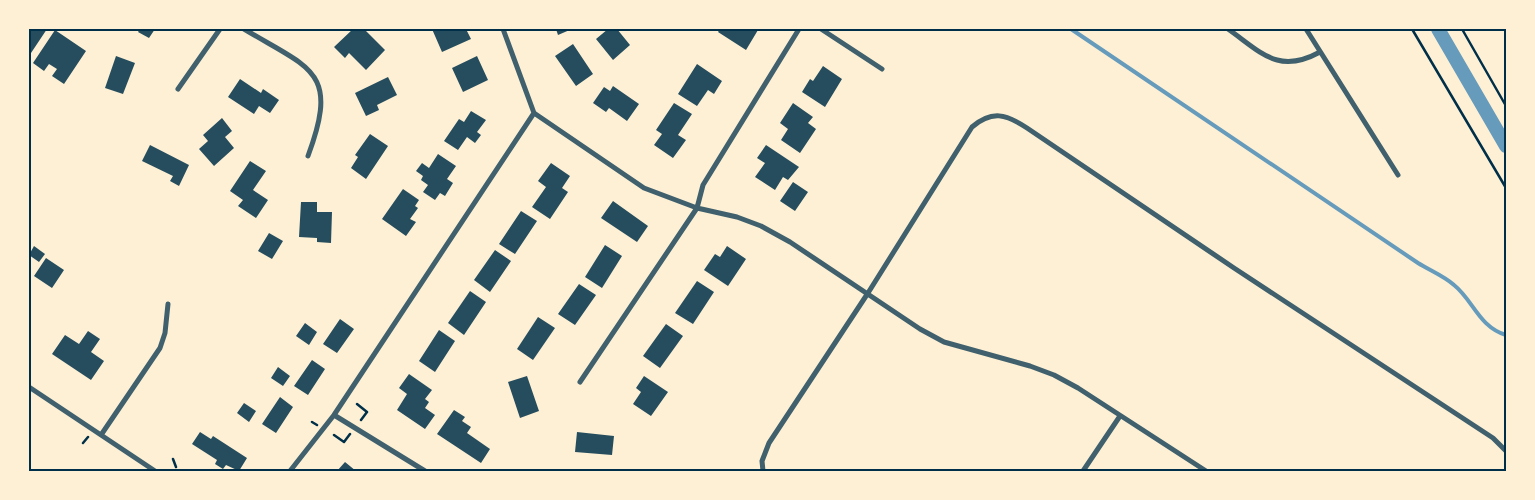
<svg xmlns="http://www.w3.org/2000/svg" width="1535" height="500" viewBox="0 0 1535 500" font-family="Raleway,sans-serif">
	<rect width="100%" height="100%" fill="#fdf0d5"/>
	<g fill="none" stroke-linecap="round" stroke-linejoin="round">
		<path stroke="#669bbc" stroke-width="4" d="M1071 29 1418 263C1429 270 1444 276 1454 285 1473 300 1479 327 1506 335"/>
		<path stroke="#669bbc" stroke-width="14" d="M1438 29 1506 146"/>
	</g>
	<path fill="#264d5e" d="M29 29H47L29 56Z
		M140 29H155L149 38 138 32Z
		M353 29H364L385 50 366 70 349 53 345 58 334 47Z
		M432 29H466L471 39 442 52Z
		M556 29H572L558 35Z
		M608 29H617L630 45 613 60 596 39Z
		M720 29H757L758 30 746 50 718 32Z
		M55 30 86 51 64 84 52 76 57 69 49 64 44 71 33 63Z
		M573 44 593 74 576 86 555 56Z
		M116 56 135 63 123 94 105 88Z
		M477 56 488 80 463 92 452 68Z
		M697 64 722 81 714 94 708 90 697 106 678 94Z
		M823 66 842 79 825 107 802 92 810 79 813 81Z
		M388 77 397 95 377 105 379 110 366 116 355 93Z
		M240 79 261 93 263 89 279 100 270 113 259 106 254 114 228 97Z
		M613 86 639 104 627 121 609 108 606 112 593 103 604 87 610 91Z
		M674 103 692 114 678 135 686 140 673 158 654 145 662 134 656 130Z
		M793 103 813 117 808 123 816 129 800 153 781 140 788 129 780 123Z
		M471 111 486 120 477 132 481 135 475 143 467 137 458 150 444 141 459 119 464 122Z
		M222 118 232 131 225 137 234 148 214 166 199 149 208 141 203 135Z
		M370 134 388 146 366 179 351 168 358 157 355 155Z
		M150 145 189 165 179 186 170 181 173 176 142 161Z
		M766 145 799 167 788 180 783 177 775 190 755 177 765 163 757 158Z
		M438 154 456 166 447 179 453 183 445 196 440 193 435 200 423 192 428 185 421 180 423 176 416 171 422 163 429 168Z
		M250 161 266 171 253 190 268 200 256 218 238 206 243 200 230 191Z
		M551 163 570 176 562 188 568 192 550 219 532 207 546 187 538 181Z
		M793 182 808 192 795 211 780 201Z
		M403 189 419 200 415 206 418 208 410 219 416 222 406 236 382 219Z
		M613 201 648 226 637 242 601 218Z
		M301 202H317V212H332L331 243 317 242V238L299 237Z
		M521 211 537 221 515 254 499 244Z
		M269 233 283 241 272 259 258 251Z
		M605 245 622 256 602 288 585 277Z
		M34 246 45 254 39 262 29 255Z
		M727 246 746 259 728 286 704 270 715 254 720 257Z
		M495 250 511 261 490 292 474 280Z
		M46 258 64 270 52 288 34 276Z
		M697 281 714 292 693 324 675 313Z
		M579 284 596 295 575 325 558 314Z
		M470 291 486 302 464 335 448 323Z
		M538 317 555 328 533 360 517 349Z
		M340 319 354 329 337 353 323 344Z
		M305 323 317 332 309 345 296 336Z
		M666 324 683 336 660 368 643 356Z
		M439 330 455 341 435 372 419 361Z
		M88 331 100 339 91 352 104 361 91 380 52 354 65 335 79 344Z
		M312 360 325 369 308 395 294 386Z
		M278 367 290 376 283 386 271 378Z
		M409 374 432 390 425 399 429 402 425 408 435 415 425 429 397 410 407 394 399 388Z
		M527 376 539 411 520 418 508 382Z
		M644 376 668 392 651 416 633 404 641 392 636 388Z
		M280 397 293 407 276 433 262 424Z
		M244 403 256 411 249 422 237 413Z
		M454 410 465 417 462 421 471 427 467 433 490 449 481 463 437 434Z
		M200 432 211 439 213 436 247 458 239 471 226 465 223 469 215 464 217 460 192 444Z
		M577 432 614 436 612 455 575 452Z
		M345 462 356 471H337Z"/>
	<g fill="none" stroke-linecap="round" stroke-linejoin="round">
		<path stroke="#003049" stroke-width="2.5" d="M1412 29 1506 188
			M1462 29 1506 106
			M357 404 367 412 361 420
			M312 422 317 425
			M334 435 344 442 350 434
			M83 443 88 437
			M173 459 176 467"/>
		<path stroke="#3f606c" stroke-width="5" d="M244 29C310 69 340 70 308 156
			M503 29 534 113 644 188 697 208 737 217 761 226 790 242 920 329 944 342 1030 366 1054 375 1078 388 1206 471
			M821 29 882 69
			M1228 29C1261 52 1278 75 1320 52
			M1306 29 1398 175
			M178 89 220 29
			M580 382 697 208 703 185 799 29
			M29 387 155 471
			M334 415 425 471
			M101 435 160 348 165 333 168 304
			M290 471 334 415 534 113
			M763 471 762 461 769 443 868 293 972 127C992 110 1006 114 1027 128L1234 268 1493 438 1506 451
			M1083 471 1120 416"/>
	</g>
	<rect width="1535" height="500" fill="none" stroke="#fdf0d5" stroke-width="60"/>
	<rect x="30" y="30" width="1475" height="440" fill="none" stroke="#003049" stroke-width="2"/>
</svg>
